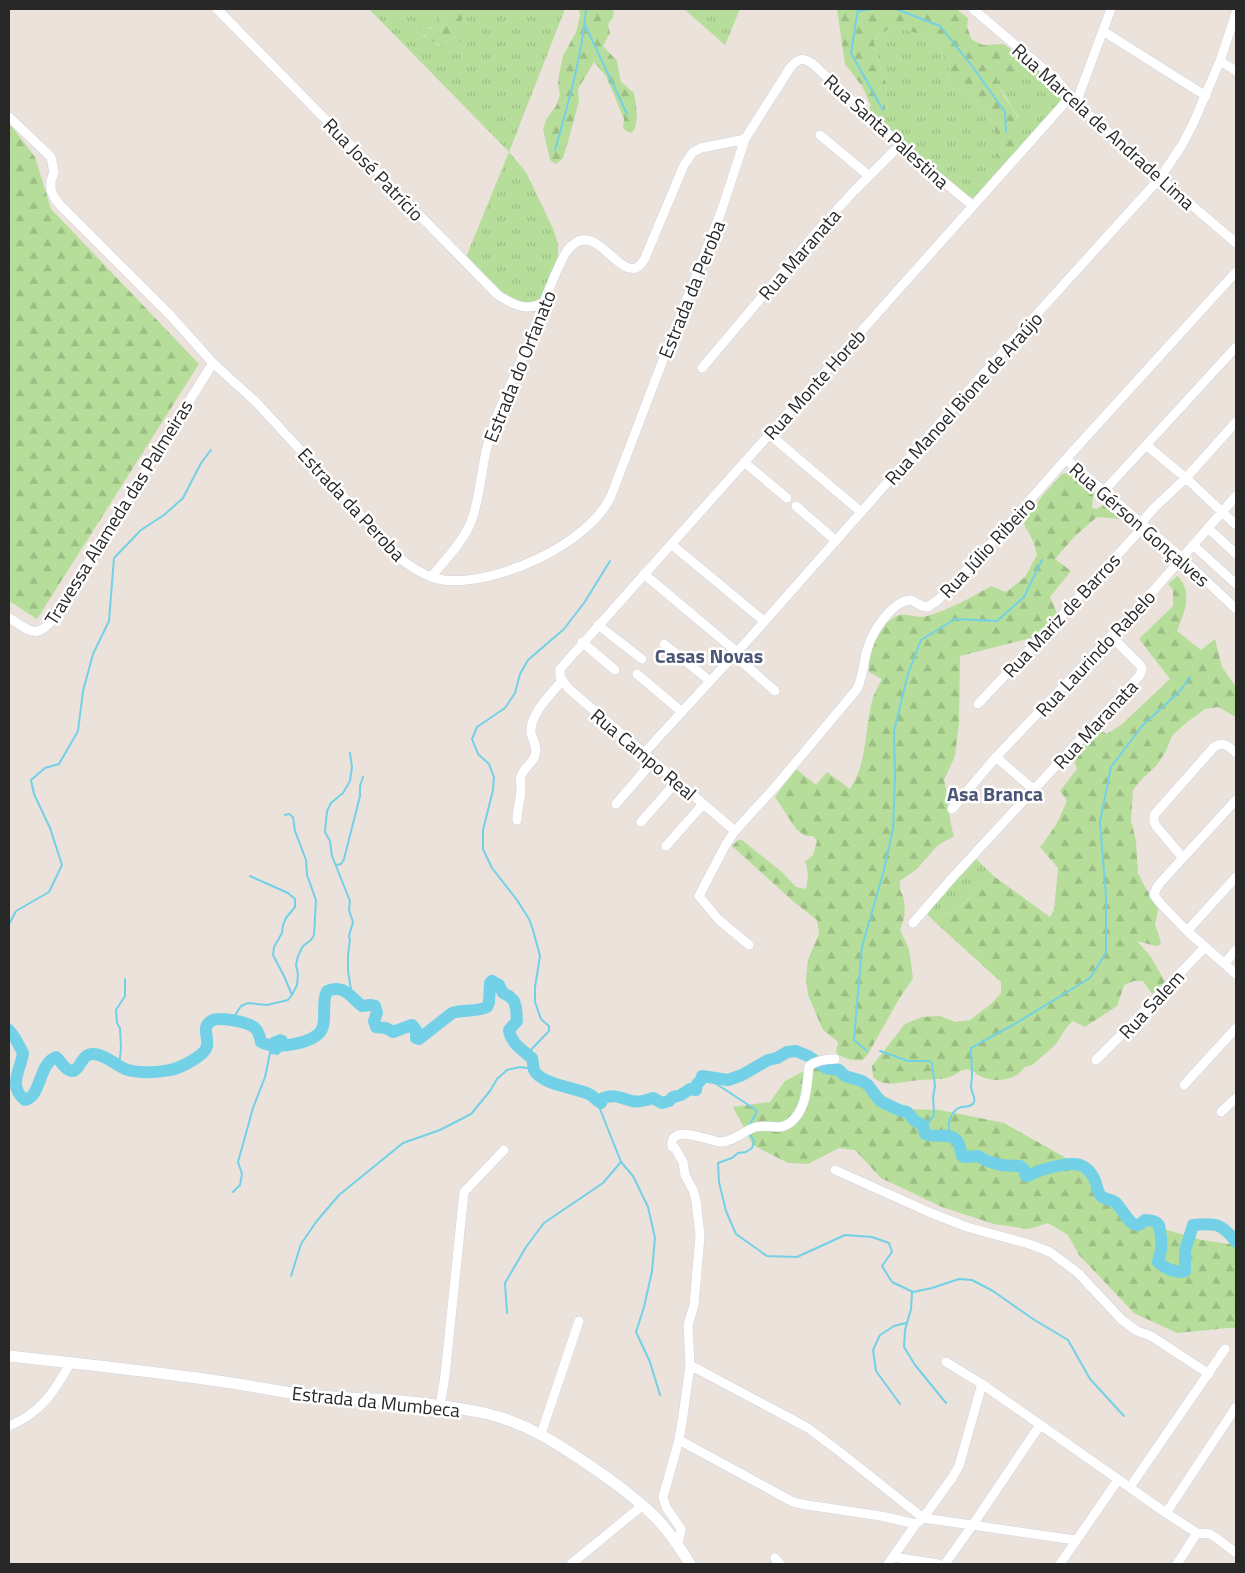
<svg xmlns="http://www.w3.org/2000/svg" width="1245" height="1573" viewBox="0 0 1245 1573" font-family="'Titillium Web',sans-serif">
	<defs>
		<pattern id="grass-tufts" width="24" height="20" patternUnits="userSpaceOnUse" patternTransform="scale(1.25)"><rect width="24" height="20" fill="#b6de9a"/><path d="M3 7l-1-3M5 7V3M7 7l1-3M15 17l-1-3M17 17v-4M19 17l1-3" fill="none" stroke="#9cbe85"/></pattern>
		<pattern id="forest-firs" width="22" height="20" patternUnits="userSpaceOnUse" patternTransform="scale(1.25)"><rect width="22" height="20" fill="#b6de9a"/><path d="M5 1l3.5 6h-7zM16 11l3.5 6h-7z" fill="#9cbe85"/></pattern>
		<pattern id="water-waves" width="16" height="10" patternUnits="userSpaceOnUse" patternTransform="scale(1.25)"><rect width="16" height="10" fill="#73d1e7"/><path d="M0 5q4-4 8 0t8 0" fill="none" stroke="#64b3c6"/></pattern>
	</defs>
	<rect width="100%" height="100%" fill="#eae2db"/>
	<path fill="url(#grass-tufts)" d="M369 9H439V17L443 27C437 31 434 29 428 27L423 35 439 46C449 35 463 25 463 9H565L509 152 526 172 554 231 558 244V261L540 301 522 304 501 293 466 257 509 152Z
		M684 9H740L725 45Z
		M890 29H902L924 35 941 50 949 70 945 86 973 95 986 111 995 130 1019 118 998 85 997 76 1023 57 1059 86 1066 95 977 197 973 198 963 194 867 110 871 105 873 110 887 108 885 102 886 83 877 57 874 42 879 34Z
		M976 859 995 877 977 884 967 901 955 911 944 915 936 923 926 913Z"/>
	<path fill="url(#forest-firs)" d="M439 9H463V17L460 23 468 24C467 27 466 33 464 36 451 56 427 43 418 26 427 27 436 32 443 27L439 17Z
		M579 9H614L613 18 608 24 610 33 603 46 617 61 621 82 634 93C636 106 640 122 632 133L626 131 623 128 624 119 606 76 594 62 578 89 579 101 567 145 563 158 556 164 550 160 543 129 547 118 556 106 560 94 558 84 559 75 563 56 576 32 580 16Z
		M837 9H956L968 18 967 27 972 40 983 45 1003 44 1023 57C1017 71 1012 74 997 77 1001 107 1029 109 1016 145 1013 154 1006 157 997 157L995 130 986 111 973 95 945 86 949 70 941 50 924 35 902 29H890L879 34 874 42 877 57 886 83 885 102 887 115 885 119H880L873 110 862 86 845 64Z
		M9 123 35 157 51 209 199 364 37 619 9 601Z
		M1071 472 1090 484 1094 488 1092 508 1097 509 1108 501 1128 518 1119 519 1097 517 1075 536 1055 559 1071 571 1050 597 1057 613 1035 637 960 656 959 723 955 756 944 780C949 798 948 818 954 836L937 846 917 869 900 881C899 895 903 891 904 901 906 911 904 921 900 930L909 949 913 978 899 999 868 1054 863 1060C853 1061 844 1059 836 1053L838 1042 823 1030 808 995 806 978 808 960 819 934 817 920 794 902 732 846 738 840H742L783 873 796 887 806 889C808 880 809 871 805 862L813 855 817 841 813 836H805L796 829 775 797 796 769 816 785 827 772 850 789C868 761 864 732 872 701 874 694 878 686 882 679L869 672C869 666 868 659 869 653 872 640 887 617 900 615 909 614 918 619 927 616 951 609 970 598 991 586L1006 592 1025 577 1037 555 1034 543 1024 524 1027 517 1043 495 1062 474Z
		M1177 576C1194 591 1184 613 1177 631L1201 650 1215 639 1222 667 1236 687V717L1218 707 1205 709 1186 723 1172 736 1166 751 1157 765 1142 779 1133 790 1131 820 1136 841 1138 873 1146 889 1157 904 1158 910 1155 925 1161 942 1159 946H1156L1137 941 1151 957 1165 982 1152 994 1143 981H1134L1124 985 1117 1006 1085 1027 1073 1021C1063 1029 1063 1035 1055 1045 1053 1047 1034 1064 1032 1065 1030 1066 1028 1066 1025 1067 1022 1070 1020 1073 1017 1075 1005 1081 992 1082 980 1076 974 1073 972 1068 964 1070 959 1071 955 1075 950 1077 941 1080 929 1079 920 1080 904 1081 886 1089 873 1077L872 1066 905 1024 922 1017 940 1016 955 1022 970 1020 991 1004 1001 993V982L936 923 944 915 955 911 967 901 977 884 995 877 1050 917 1054 910 1058 868 1040 847C1052 832 1061 818 1067 800L1060 791 1077 769 1072 755 1096 728 1107 734 1121 725 1170 679 1139 639 1173 606V590L1168 584Z
		M812 1067 860 1077 902 1109 940 1110 1004 1123 1084 1168 1125 1218 1202 1240 1236 1245V1328H1228L1177 1333 1134 1313 1079 1255 1068 1235 1048 1223 1029 1229 994 1224 942 1207 881 1178 855 1150 839 1148 808 1164 788 1163 753 1145 733 1107 770 1102 785 1081Z"/>
	<path fill="url(#water-waves)" d="M280 1034 286 1036 288 1040 287 1046 278 1055 270 1054 266 1045 267 1041 272 1037Z"/>
	<g fill="none" stroke-linecap="round" stroke-linejoin="round">
		<path stroke="#73d1e7" stroke-width="2" d="M858 9 851 53 883 110
			M896 9 940 26 972 66 1005 112 1006 132
			M859 11 873 9
			M585 25 627 114
			M555 150C568 104 582 57 586 9
			M350 753 352 767 350 781 343 793 331 803 327 811 325 832 330 841 332 856 350 901 349 910 353 922 349 936 350 940 348 955V971L352 996
			M336 865 341 864 344 859 360 796V786L363 777
			M250 876 288 893 295 899V907L286 918 283 925 282 933 274 947 273 955 284 976 292 995
			M9 924 16 911 49 892 62 865 50 828 34 794 31 780 45 768 59 764 78 731 83 691 93 654 109 621 114 558 141 530 164 515 183 498 201 463 211 450
			M232 1020 241 1006 248 1003 267 1005 288 1000 292 995 297 985 298 975 296 965 298 956 303 946 311 940 314 935 316 900 307 875 306 860 295 831 293 817 289 814 285 815
			M867 1051 854 1040 862 947 884 870 893 829 895 776 894 731 908 674 921 640 955 619 997 621 1024 597 1042 560
			M880 1051 908 1061H929L932 1063 935 1086 933 1097 934 1112 933 1117 924 1126
			M527 1054 549 1031V1026L541 1019 535 1002V987L540 956 533 930 529 919 517 900 492 868 483 849V830L493 790 494 777 489 764 478 754 472 739 477 727 505 708 515 693 520 674 528 660 564 629 584 603 610 561
			M119 1066 121 1048 120 1028 117 1023 116 1010 125 996V979
			M706 1077 756 1110V1114L748 1127
			M600 1103V1109L621 1162 633 1176 648 1207 655 1238 652 1271 644 1307 636 1332 650 1362 660 1395
			M749 1133 754 1141 752 1148 746 1152 738 1153 732 1158 718 1163 719 1182 726 1211 736 1234 767 1256 797 1257 845 1235 872 1237 889 1243 892 1252 882 1266 892 1282 913 1292 932 1288 959 1279 972 1280 993 1291 1033 1319 1068 1340 1090 1379 1124 1416
			M952 1137C946 1129 949 1115 957 1109 962 1105 971 1109 974 1102 976 1097 971 1092 971 1087 971 1083 972 1079 972 1075 972 1066 971 1057 971 1048L1018 1022 1090 978 1106 953V896L1100 822 1111 767 1142 726 1180 691 1190 677
			M233 1192 240 1185 242 1174 238 1162 253 1108 265 1077 270 1053
			M291 1276 301 1244 316 1222 339 1195 403 1143 440 1130 471 1114 490 1091 497 1079 507 1070 520 1067 534 1069
			M912 1293 911 1309 905 1330 904 1347 915 1365 946 1403
			M507 1313 505 1283 526 1247 544 1223 603 1183 620 1163
			M900 1404 876 1371 873 1350 880 1335 894 1326 906 1323"/>
		<path stroke="#73d1e7" stroke-width="12" d="M9 1030 15 1038 23 1053C21 1069 7 1086 25 1100 42 1096 38 1064 56 1057 60 1060 62 1065 66 1068 80 1080 79 1052 94 1054 105 1055 112 1062 121 1067 132 1074 157 1073 170 1070 180 1068 205 1056 207 1046 209 1037 201 1028 211 1021 219 1016 248 1022 255 1028 259 1032 260 1037 261 1042 274 1050 315 1044 322 1029 327 1017 321 1003 327 991 345 984 350 997 362 1006L370 1005 375 1006 377 1013 374 1021 376 1027 386 1028 393 1032 412 1025 416 1030V1038L419 1039 452 1013C464 1009 477 1012 487 1007L489 1002 490 983 492 981 499 985 503 993 509 996 514 1001 516 1008 517 1021 509 1030C511 1043 522 1050 532 1058 533 1062 533 1066 534 1070 540 1084 576 1088 589 1094 594 1096 596 1101 601 1103L603 1098C618 1094 619 1098 632 1101 639 1103 647 1100 653 1098L662 1103 669 1101 673 1097 681 1095 690 1089 696 1090 697 1084 701 1080 702 1076 728 1080 742 1075 768 1060 777 1058 787 1052 796 1051 808 1056 826 1068 839 1070 845 1076 862 1081 868 1085 880 1101 899 1110 907 1112 915 1121 923 1125 925 1134C935 1139 953 1130 959 1144 960 1148 961 1152 962 1156L965 1157 978 1156 987 1161 1001 1165 1020 1166 1024 1169 1026 1176H1028C1038 1170 1069 1161 1080 1165 1084 1166 1090 1171 1092 1175 1097 1181 1096 1190 1101 1196 1105 1200 1111 1199 1115 1202 1125 1211 1132 1235 1145 1220 1150 1220 1156 1221 1159 1225 1162 1242 1163 1246 1158 1262 1164 1268 1177 1274 1185 1271V1251L1193 1225C1215 1223 1222 1223 1236 1242"/>
		<g stroke="#d0d5e1" stroke-width="10">
			<path id="minor" d="M217 9 498 295C512 304 525 312 543 303
				M973 9 1057 80 1076 103 1160 178 1236 243
				M1103 31 1206 96
				M1220 61 1236 71
				M1076 103 1111 9
				M9 117 51 157 54 172 51 181V190L54 197 60 205 170 315 213 363 256 402 402 560C414 569 428 578 443 580 496 586 588 545 611 496L666 352 721 212 745 139 790 68C798 58 803 57 813 64L900 145 973 206
				M820 135 869 176
				M702 368 820 228 855 190 900 145
				M769 434 861 512
				M1146 445 1186 478 1236 525
				M1066 459 1182 558 1236 609
				M744 462 787 498
				M1104 491 1236 347
				M796 506 835 540
				M1141 523 1154 508 1186 478 1236 422
				M1208 528 1236 554
				M671 544 764 621
				M1193 545 1236 584
				M644 574 737 652
				M431 577C445 560 463 542 471 522 482 493 481 461 491 433 502 398 521 366 533 331 540 312 547 293 555 275 559 267 562 258 567 251 594 215 617 279 638 267 641 265 643 261 645 258L684 165 693 152 701 148 745 139
				M9 618C30 630 36 641 54 618L213 363
				M598 625 642 659
				M582 642 615 670
				M664 644 710 681
				M734 655 775 691
				M637 674 682 712
				M978 704 1064 613 1144 526
				M644 753 748 640 1008 346 1160 178 1182 145 1193 124 1220 61 1236 13
				M996 757 1034 790
				M1236 800 1160 883 1156 889 1154 895 1160 903 1187 931 1236 974
				M616 804 653 761
				M952 809 996 757 1140 606 1236 496
				M517 820C517 809 521 799 521 789 521 784 519 779 522 774 525 767 533 763 535 755 538 747 533 741 531 733 529 715 551 694 562 681
				M641 822 677 781
				M735 831 569 689 560 677V669L1071 96
				M666 846 703 804
				M1183 858 1156 826 1154 821V815L1214 747C1224 741 1228 746 1236 753
				M913 923 952 878 1140 675 1142 669 1141 666 1111 636
				M1187 931 1236 877
				M749 945 718 919 699 896 726 844 735 831 776 786 857 689C864 675 863 661 868 647 873 631 892 601 911 600L922 606 928 607 938 600 1001 533 1066 459 1236 272
				M1225 963 1236 950
				M1096 1060 1120 1036 1205 947
				M1184 1085 1236 1028
				M1221 1112 1236 1098
				M835 1170 931 1213 967 1227 1029 1244 1050 1252 1077 1272 1122 1320 1137 1331 1151 1336 1209 1374
				M946 1362 982 1384 1166 1513 1197 1533 1210 1534 1215 1537 1236 1553
				M690 1365 808 1428 840 1452 923 1518 1075 1540
				M440 1406 445 1376 464 1192 504 1150
				M9 1426C41 1413 54 1392 71 1362
				M541 1434 579 1321
				M679 1440 793 1502 807 1505 881 1516 916 1524
				M1130 1487 1225 1349
				M1166 1513 1236 1407
				M678 1545 681 1529 666 1507 663 1497 679 1440 683 1416 690 1365 688 1325 694 1305 700 1236 696 1200 693 1190 685 1175 683 1162 675 1148 672 1147C669 1122 709 1141 720 1142 734 1142 744 1130 756 1127 772 1123 781 1134 795 1118 807 1105 807 1083 809 1066 817 1060 825 1059 835 1059
				M893 1557 938 1564
				M775 1558 780 1564
				M571 1564 643 1505
				M888 1564 916 1524 923 1518 952 1478 959 1466 982 1384
				M945 1564 972 1526 1040 1425
				M1060 1564 1118 1480
				M1177 1564 1197 1533"/>
		</g>
		<g stroke="#d0d5e1" stroke-width="12">
			<path id="secondary" d="M9 1356C74 1363 139 1370 204 1379 235 1383 266 1389 297 1394 328 1398 360 1398 391 1400 423 1403 457 1407 488 1414 526 1423 558 1444 589 1465 611 1480 632 1495 651 1513 667 1528 679 1546 690 1564"/>
		</g>
		<use href="#minor" stroke="#fff" stroke-width="9"/>
		<use href="#secondary" stroke="#fff" stroke-width="11"/>
	</g>
	<g text-anchor="middle" dominant-baseline="central" stroke-width="5" stroke-linejoin="round" paint-order="stroke">
		<g font-size="19" fill="#282828" stroke="#fff">
			<text transform="translate(1104 126) rotate(42)">Rua Marcela de Andrade Lima</text>
			<text transform="translate(887 131) rotate(42)">Rua Santa Palestina</text>
			<text transform="translate(374 169) rotate(46)">Rua José Patrício</text>
			<text transform="translate(799 254) rotate(-49)">Rua Maranata</text>
			<text transform="translate(691 289) rotate(-68)">Estrada da Peroba</text>
			<text transform="translate(519 366) rotate(-68)">Estrada do Orfanato</text>
			<text transform="translate(814 384) rotate(-48)">Rua Monte Horeb</text>
			<text transform="translate(963 398) rotate(-48)">Rua Manoel Bione de Araújo</text>
			<text transform="translate(352 504) rotate(47)">Estrada da Peroba</text>
			<text transform="translate(118 512) rotate(-58)">Travessa Alameda das Palmeiras</text>
			<text transform="translate(1140 524) rotate(41)">Rua Gérson Gonçalves</text>
			<text transform="translate(987 547) rotate(-47)">Rua Júlio Ribeiro</text>
			<text transform="translate(1061 615) rotate(-47)">Rua Mariz de Barros</text>
			<text transform="translate(1095 653) rotate(-47)">Rua Laurindo Rabelo</text>
			<text transform="translate(1095 724) rotate(-47)">Rua Maranata</text>
			<text transform="translate(644 754) rotate(40)">Rua Campo Real</text>
			<text transform="translate(1151 1004) rotate(-47)">Rua Salem</text>
			<text transform="translate(376 1401) rotate(6)">Estrada da Mumbeca</text>
		</g>
		<g font-size="20" font-weight="bold" fill="#4c5676" stroke="#fff">
			<text x="709" y="655">Casas Novas</text>
			<text x="995" y="793">Asa Branca</text>
		</g>
	</g>
	<rect width="1245" height="1573" fill="none" stroke="#282828" stroke-width="20"/>
</svg>
